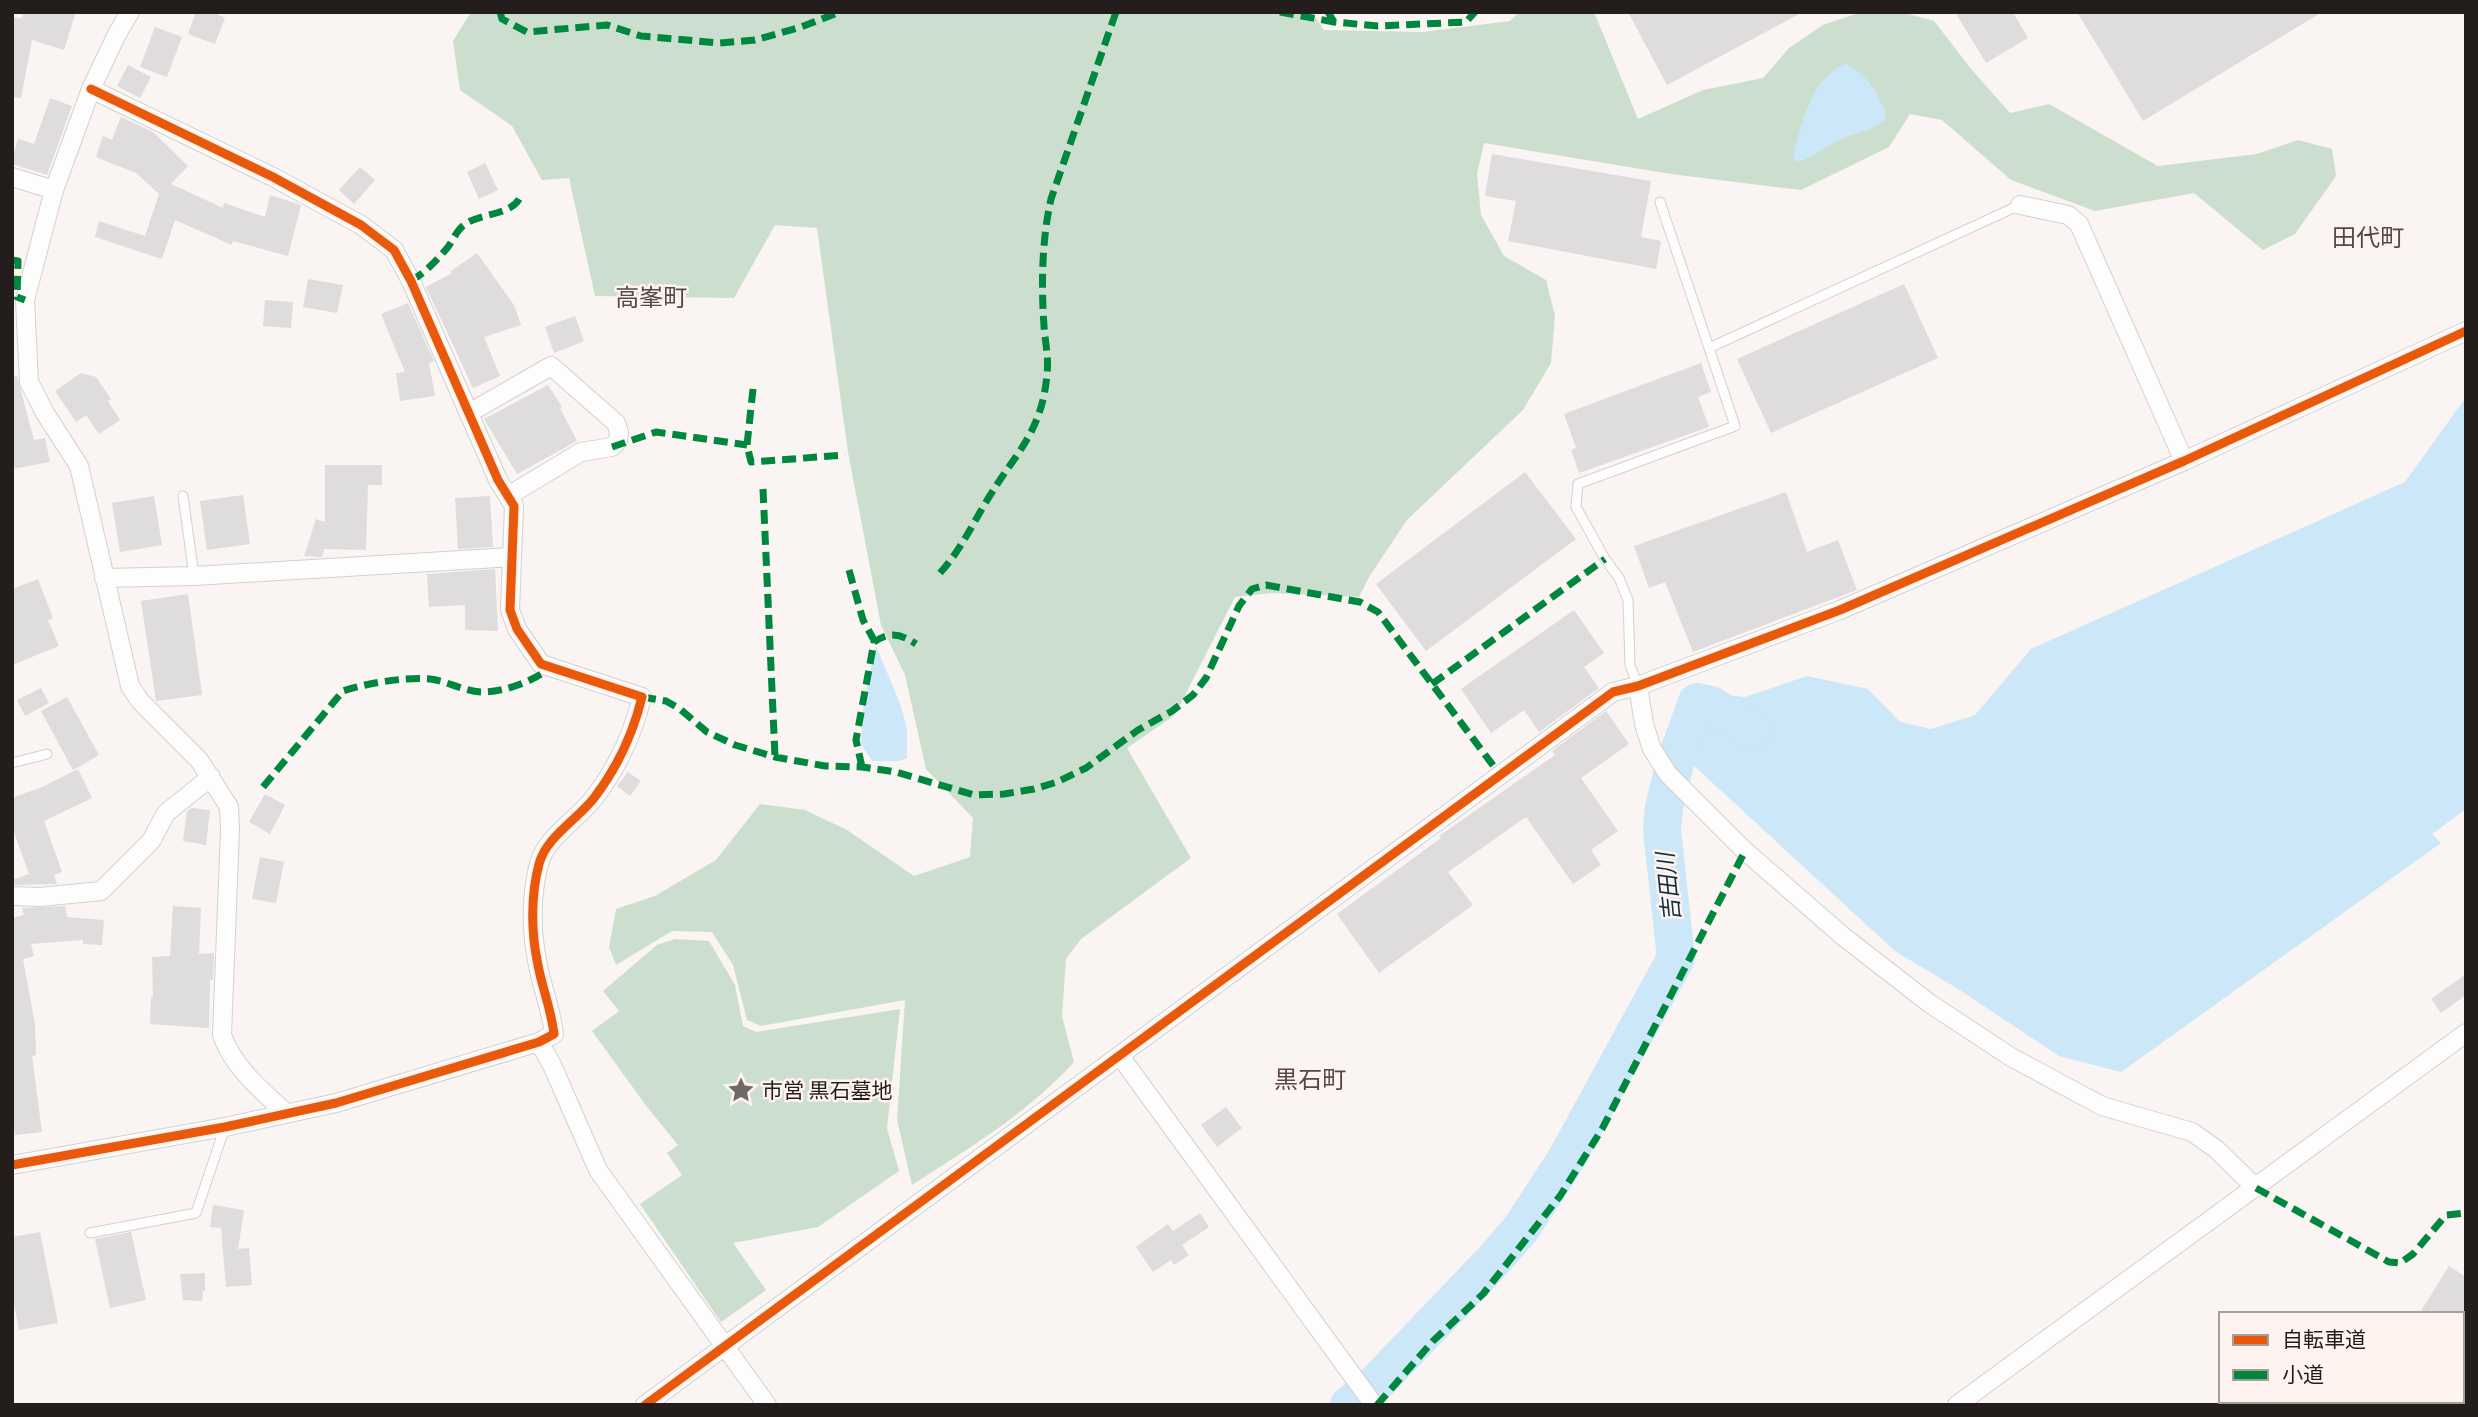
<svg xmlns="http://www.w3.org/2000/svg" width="2478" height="1417" viewBox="0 0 2478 1417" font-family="'PT Sans Narrow','Noto Sans JP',sans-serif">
	<rect width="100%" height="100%" fill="#faf4f2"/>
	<path fill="#ccdfcf" d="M471 12H1312L1324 30 1423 32 1510 21 1519 12H1594L1638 119 1703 90 1763 78 1789 48 1823 25 1861 12H1901L1934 21 1972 70 2010 113 2049 104 2158 166 2257 154 2298 140 2332 149 2336 176 2295 234 2263 250 2194 193 2095 211 2011 180 1942 120 1910 114 1889 147 1801 190 1671 174 1484 143 1477 174 1481 215 1504 256 1546 280 1555 316 1551 363 1523 410 1407 520 1369 577 1359 597 1272 593 1235 597 1175 715 1127 748 1191 858 1081 939 1066 959 1062 1016 1074 1062C1028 1113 969 1148 912 1185L897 1120 905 1000 761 1026 747 1020 733 965 712 932 672 931 616 965 609 947 616 909 655 896 716 860 760 804 805 810 847 830 914 876 970 857 973 818 926 769 905 675 881 625 848 452 817 228 775 225 734 298 595 296 569 178 542 180 512 126 460 90 453 41Z
		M675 939 709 941 735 985 743 1026 756 1032 900 1009 887 1128 899 1171 818 1227 733 1243 766 1290 721 1322 640 1204 682 1175 667 1153 678 1145 647 1107 592 1031 619 1011 603 991 657 945Z"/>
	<path fill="#cce7f7" d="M1846 64C1867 74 1877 93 1886 113L1884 121 1872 129 1845 137 1802 161H1796L1793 156C1802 123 1811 77 1846 64Z
		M2466 397V809L2432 834 2441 843 2121 1072 2059 1056 1955 987 1895 951 1691 763 1709 693 1745 697 1807 676 1868 689 1900 722 1931 729 1975 715 2031 649 2405 482Z
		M876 646 901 706 907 730V758L899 761H872L861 744 864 700Z"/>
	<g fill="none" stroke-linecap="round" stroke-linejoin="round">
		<path stroke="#cce7f7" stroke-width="38" d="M1349 1405 1379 1380 1490 1264 1520 1230 1565 1161 1676 958 1662 830 1664 807 1675 763 1697 702 1711 705 1751 731"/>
	</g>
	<path fill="#dfdcdd" d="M23 12H76L64 50 32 40 21 98 12 97V17L22 18Z
		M196 12H212L225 18 215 44 188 34Z
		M1628 12H1803L1667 85Z
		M1955 12H2013L2028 38 1986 63Z
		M2077 12H2322L2143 121Z
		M155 27 182 37 167 77 140 67Z
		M128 65 151 77 140 98 117 86Z
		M50 98 72 106 47 175 12 164V159L18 139 34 144Z
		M121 117 153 132 188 166 171 184 223 208 224 203 265 217 270 195 301 205 288 256 233 241 232 245 175 220 162 259 95 237 99 221 145 236 159 194 136 173 96 157 103 136 112 140Z
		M1492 154 1651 181 1641 237 1661 241 1656 269 1508 241 1516 201 1485 196Z
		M485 163 498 190 479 199 467 172Z
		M360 167 375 180 354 204 339 190Z
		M477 253 514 305 521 325 484 337 500 376 473 388 426 287 452 273 451 271Z
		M308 279 343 285 337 313 303 307Z
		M1904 284 1938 358 1771 433 1737 359Z
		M265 300 293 302 291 328 263 326Z
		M408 303 434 361 429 363 435 396 400 401 396 373 405 372 381 314Z
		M575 316 584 341 554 353 545 327Z
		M1701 363 1711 392 1698 397 1709 427 1579 473 1571 450 1576 448 1564 414Z
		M81 373 96 377 111 399 108 401 120 420 99 434 86 415 76 422 55 391Z
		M17 376 34 440 45 438 50 462 12 469V377Z
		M548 385 562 407 560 408 577 441 517 474 484 419Z
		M325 465H382V485H368L366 550 324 549 322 557 304 556 316 519 325 522Z
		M1525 472 1576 539 1426 651 1376 584Z
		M1786 492 1807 552 1838 540 1857 590 1693 652 1665 582 1649 588 1634 546Z
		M243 495 250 544 207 550 200 501Z
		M154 496 162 545 120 552 112 503Z
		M490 496 493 547 458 549 455 498Z
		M495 569 498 631 465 630V605L429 607 427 574Z
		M38 579 53 618 48 620 59 646 12 665V589Z
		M188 594 202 695 156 701 141 601Z
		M1574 610 1604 653 1584 667 1599 688 1539 732 1524 710 1491 733 1461 689Z
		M41 688 49 703 25 716 17 700Z
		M67 697 99 755 73 770 41 711Z
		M1606 711 1629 744 1581 778 1618 831 1591 850 1601 865 1573 884 1526 817 1448 872 1473 905 1379 973 1337 914 1441 838 1439 836 1555 755 1552 751Z
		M78 769 92 798 44 821 62 872 54 875 57 884 14 885 12 880 29 874 12 827V798L42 787Z
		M628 772 641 781 630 796 617 786Z
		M265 794 285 805 270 834 249 822Z
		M191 808 210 810 206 845 183 841 187 811Z
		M260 857 284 862 276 903 252 899Z
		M65 906 67 917 104 920 102 945 83 944V940L31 944 34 956 23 959 35 1024 36 1055 32 1056 42 1132 15 1135 12 1115V918L24 915 22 908Z
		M173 906 201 908 199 954 214 953 213 980H210L209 1028 150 1024 151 997H153L152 957 170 956Z
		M2466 974V995L2441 1013 2431 999Z
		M1226 1107 1242 1128 1217 1147 1201 1125Z
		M213 1205 244 1210 238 1249 249 1248 252 1285 226 1287 221 1228 210 1227Z
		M1200 1213 1209 1227 1182 1245 1189 1255 1174 1265 1171 1260 1153 1272 1136 1247 1168 1224 1173 1231Z
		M40 1232 58 1323 19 1330 12 1294V1237Z
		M131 1232 146 1300 110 1308 95 1239Z
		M2449 1266 2466 1277V1314H2419Z
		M205 1273V1291H203L202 1301 183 1300 180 1274Z"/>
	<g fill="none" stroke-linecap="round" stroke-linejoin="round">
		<g stroke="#d5d0ce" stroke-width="11">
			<path id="service" d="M1660 202 1709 348
				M183 496 194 576
				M1638 686 1630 665 1628 600 1619 578 1605 559 1576 507 1578 484 1735 426 1709 348 2020 205
				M12 763 47 754
				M90 1233 196 1213 225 1127"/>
		</g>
		<g stroke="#d5d0ce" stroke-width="20">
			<path id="minor" d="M130 12 117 34 91 89 54 190 25 300 29 382 45 413 79 466 130 686 140 701 199 760 229 807 230 830 222 1035C233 1067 262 1091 286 1113
				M12 177 54 190
				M2020 205 2068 215 2079 224 2184 461
				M469 413 551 366 616 423 619 432 618 441 612 447 581 452 508 496
				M104 578 194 576 512 557
				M1638 686 1644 724 1652 749 1668 774 1745 851 1844 937 1929 1003 2011 1057 2102 1106 2192 1132 2216 1149 2256 1188
				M12 896 40 897 101 891 151 841 166 813 211 777
				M539 1042 552 1065 598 1170 767 1405
				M1120 1056 1374 1405
				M12 1165 225 1127 336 1103 539 1042 554 1034C551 1008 541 985 537 960 531 930 531 894 539 864 546 837 577 820 594 798 617 768 633 734 642 697L541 664 517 629 510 610 514 506 498 480 411 281 394 250 361 225 273 177 91 89
				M645 1405 1613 692 1638 686 1840 610 2184 461 2466 331
				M1957 1405 2466 1033"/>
		</g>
		<use href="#service" stroke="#fefdfd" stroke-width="9"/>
		<use href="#minor" stroke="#fefdfd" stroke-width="18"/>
		<path stroke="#00873e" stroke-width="7" stroke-dasharray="14 7" stroke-linecap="butt" d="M500 12 502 19 527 32 607 25 641 36 719 43 755 40 801 27 840 12
			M1280 12 1334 22
			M1328 12 1334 22 1378 26 1466 22 1475 12
			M12 260 18 261 17 297 25 300
			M411 281C426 272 437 260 448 247 453 240 457 230 464 225 481 212 514 216 521 195
			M753 389 747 445 751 462 845 455
			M612 447 656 432 747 445
			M763 489 775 757
			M849 570 863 620 875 642
			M940 573C960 551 971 527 986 502 1014 454 1042 434 1047 374 1049 357 1045 342 1044 326 1041 284 1042 239 1051 199L1116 12
			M1432 684 1605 559
			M642 697 666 701 680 709 707 732 735 745 775 757 825 766 862 767 896 772 974 795 1004 794 1034 789 1057 782 1086 768 1138 730 1172 711 1193 695 1206 678 1239 606 1252 589 1266 585 1360 602 1378 612 1501 776
			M862 767 856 740 874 642C890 631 901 634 916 644
			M263 787 343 691C368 683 403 677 430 679 447 681 465 692 483 692 504 692 534 681 550 668
			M2256 1188 2389 1262 2400 1263 2413 1254 2446 1215 2466 1213
			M1377 1405 1433 1341 1483 1294 1560 1196 1602 1129 1745 851"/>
		<g stroke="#fef3ee" stroke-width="13">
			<path id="cycleway" d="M12 1165 225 1127 336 1103 539 1042 554 1034C551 1008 541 985 537 960 531 930 531 894 539 864 546 837 577 820 594 798 617 768 633 734 642 697L541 664 517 629 510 610 514 506 498 480 411 281 394 250 361 225 273 177 91 89
				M645 1405 1613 692 1638 686 1840 610 2184 461 2466 331"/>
		</g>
		<use href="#cycleway" stroke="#e8590c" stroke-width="9"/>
	</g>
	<defs>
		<g id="sight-bare" transform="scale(2.1)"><path d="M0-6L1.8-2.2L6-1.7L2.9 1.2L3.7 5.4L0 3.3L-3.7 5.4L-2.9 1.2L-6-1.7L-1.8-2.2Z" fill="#6e6967" stroke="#fef3ee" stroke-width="2.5" paint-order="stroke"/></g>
	</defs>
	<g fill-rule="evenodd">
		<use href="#sight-bare" x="741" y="1090"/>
	</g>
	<g text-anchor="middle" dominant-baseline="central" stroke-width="5" stroke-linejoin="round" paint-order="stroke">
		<g font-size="21" fill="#231e1c" stroke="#fef3ee" text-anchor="start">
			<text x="762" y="1090">市営 黒石墓地</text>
		</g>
		<g font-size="23" font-style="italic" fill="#0e2f3f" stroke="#fef3ee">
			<text transform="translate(1668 887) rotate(-96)">吉田川</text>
		</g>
		<g font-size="24" fill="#544a45" stroke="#fef3ee">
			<text x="2368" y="237">田代町</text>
			<text x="651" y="297">高峯町</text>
			<text x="1310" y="1079">黒石町</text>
		</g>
	</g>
	<rect width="2478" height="1417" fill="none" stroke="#231e1c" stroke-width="28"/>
	<rect x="2219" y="1312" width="245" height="91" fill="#fef3ee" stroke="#a69e9a" stroke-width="2"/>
	<rect x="2233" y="1335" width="35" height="10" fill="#e8590c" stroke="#a69e9a" stroke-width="2"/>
	<text x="2282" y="1347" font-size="21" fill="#231e1c">自転車道</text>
	<rect x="2233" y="1370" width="35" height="10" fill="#00873e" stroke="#a69e9a" stroke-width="2"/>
	<text x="2282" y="1382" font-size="21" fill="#231e1c">小道</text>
</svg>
